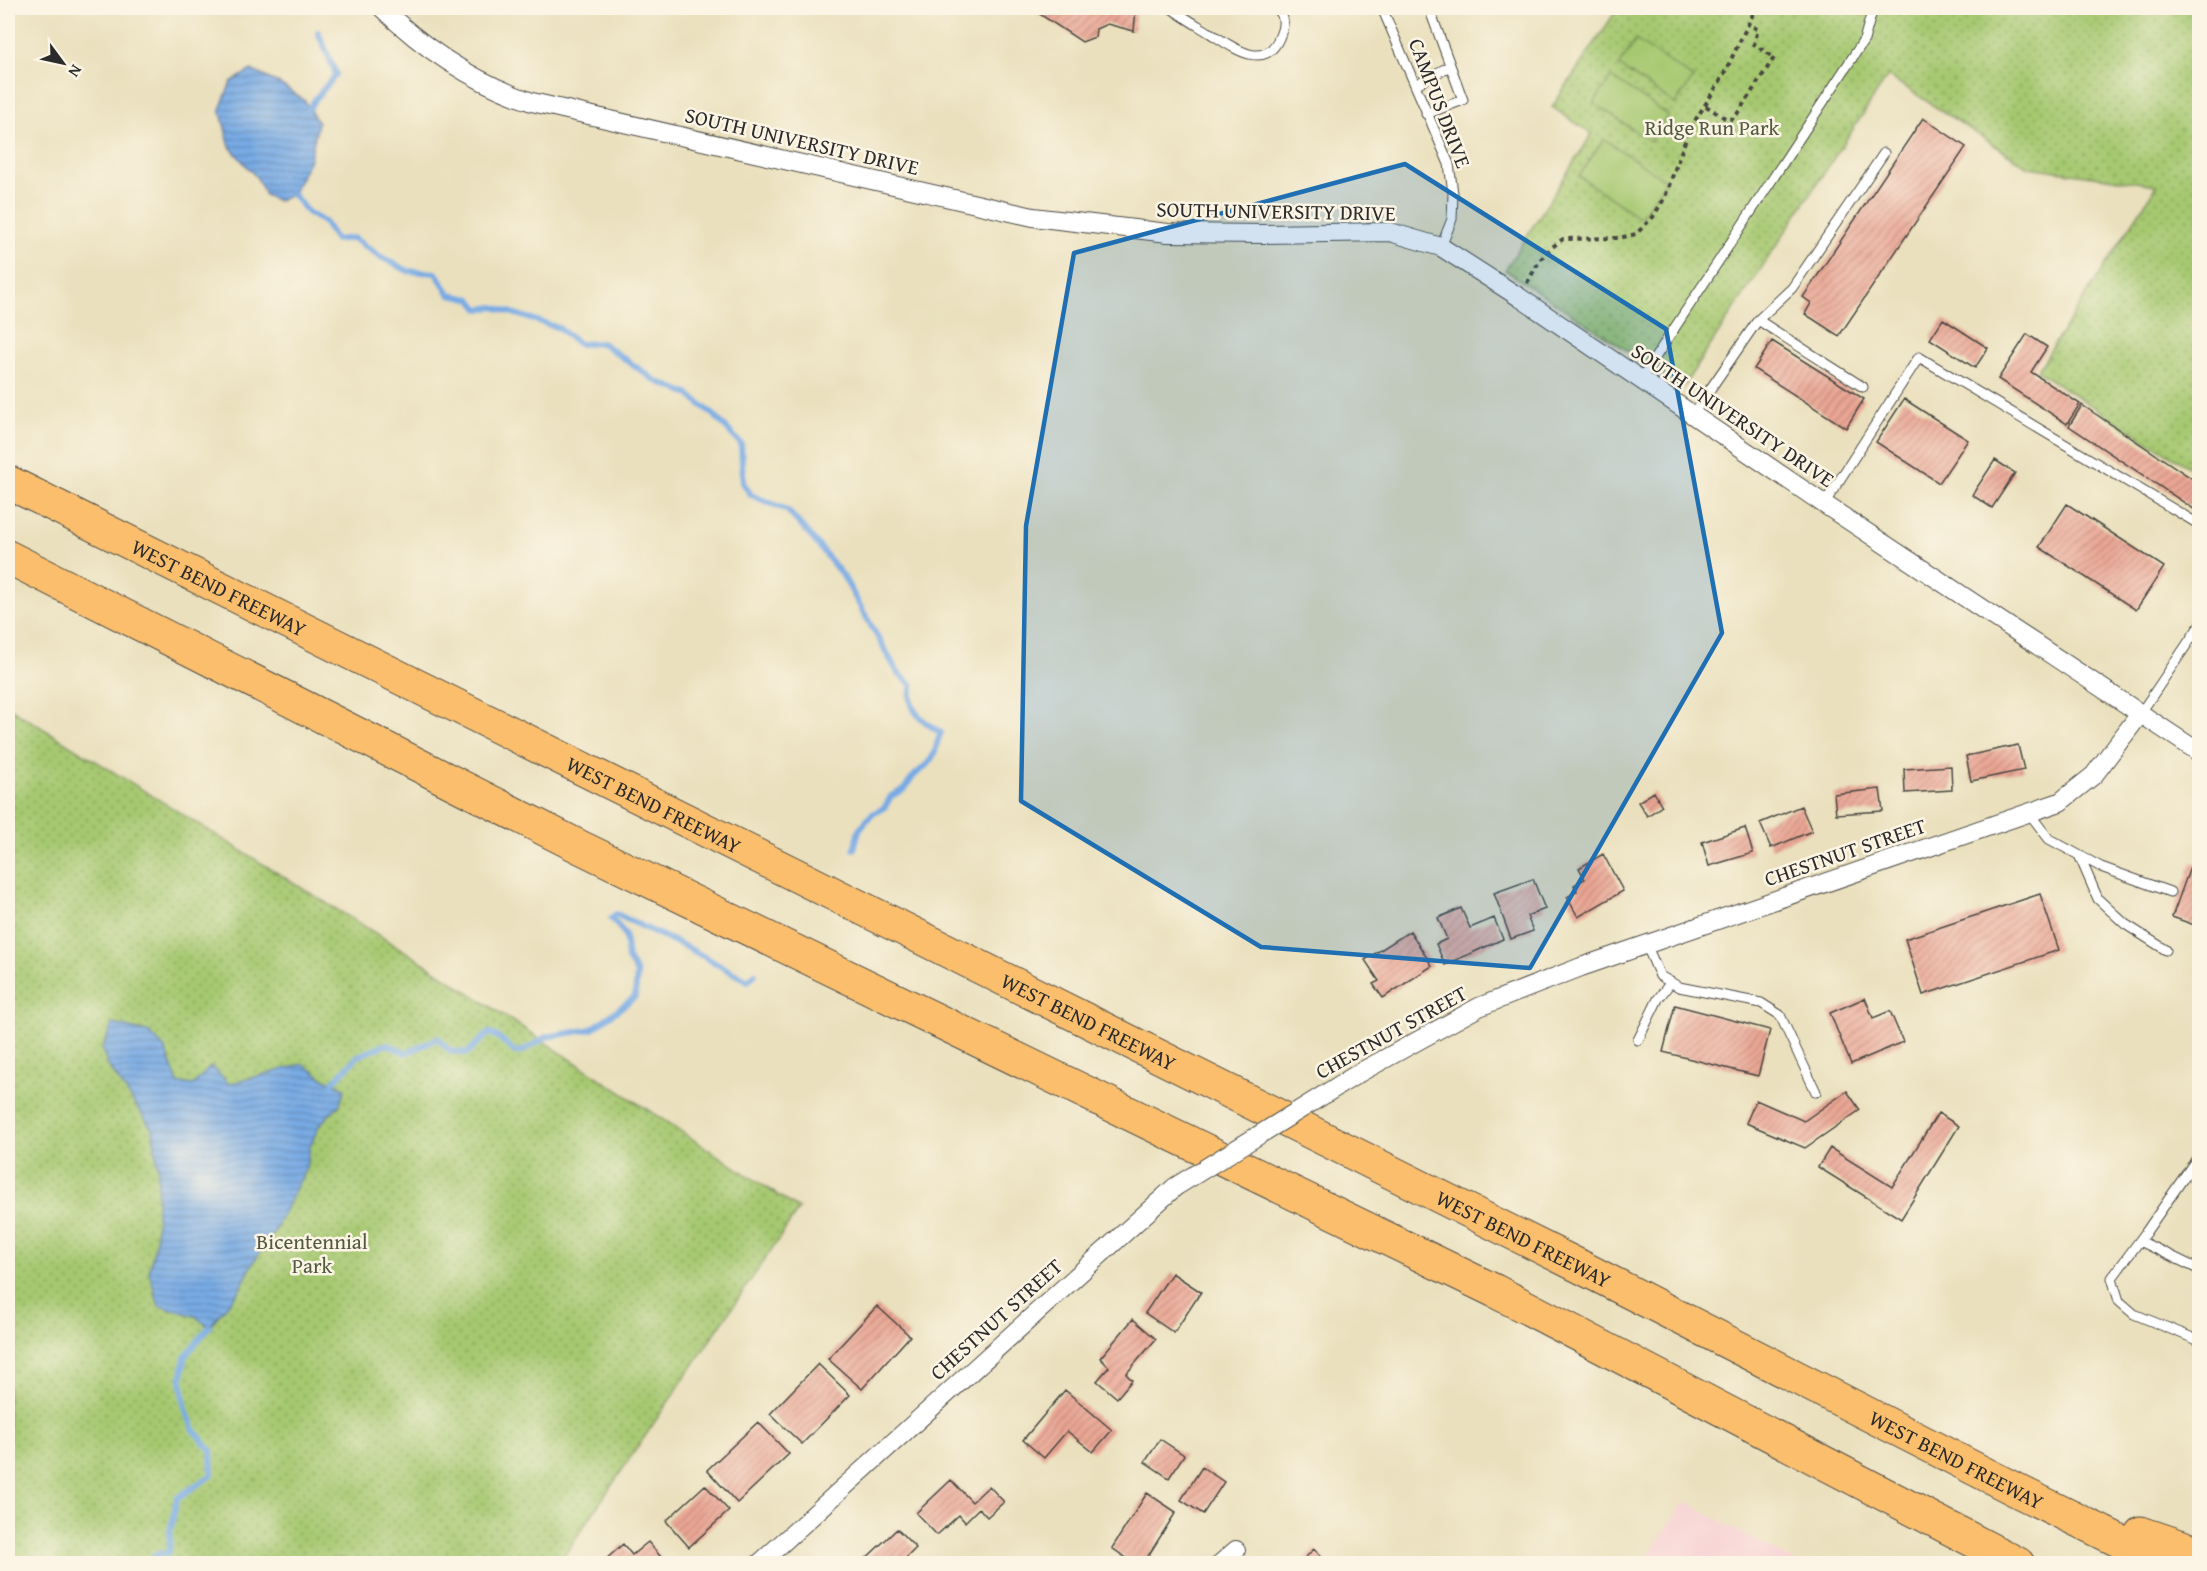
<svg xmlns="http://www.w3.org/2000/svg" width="2207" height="1571" viewBox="0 0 2207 1571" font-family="'Gentium Book Plus',serif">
	<defs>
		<pattern id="park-dots" width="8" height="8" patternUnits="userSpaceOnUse" patternTransform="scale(1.5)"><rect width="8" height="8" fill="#a6c870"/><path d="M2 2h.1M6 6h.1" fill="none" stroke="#87a35c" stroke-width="1.8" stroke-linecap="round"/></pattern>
		<pattern id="water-rules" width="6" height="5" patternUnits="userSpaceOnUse" patternTransform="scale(1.5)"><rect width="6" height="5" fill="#78aae4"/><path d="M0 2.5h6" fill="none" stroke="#638bb9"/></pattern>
		<pattern id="building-hatch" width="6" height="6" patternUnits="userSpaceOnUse" patternTransform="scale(1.5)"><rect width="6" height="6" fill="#eba694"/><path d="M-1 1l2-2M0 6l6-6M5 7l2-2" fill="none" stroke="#bf8779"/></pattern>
	</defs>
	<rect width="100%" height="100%" fill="#fcf5e5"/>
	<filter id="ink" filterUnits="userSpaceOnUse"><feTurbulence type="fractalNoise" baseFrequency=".0167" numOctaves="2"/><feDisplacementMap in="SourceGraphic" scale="12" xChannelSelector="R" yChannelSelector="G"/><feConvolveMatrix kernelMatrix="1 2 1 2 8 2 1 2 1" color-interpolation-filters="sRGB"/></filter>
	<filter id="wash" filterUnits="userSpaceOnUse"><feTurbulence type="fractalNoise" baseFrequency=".008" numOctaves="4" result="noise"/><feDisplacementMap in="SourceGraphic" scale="24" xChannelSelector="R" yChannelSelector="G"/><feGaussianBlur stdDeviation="1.35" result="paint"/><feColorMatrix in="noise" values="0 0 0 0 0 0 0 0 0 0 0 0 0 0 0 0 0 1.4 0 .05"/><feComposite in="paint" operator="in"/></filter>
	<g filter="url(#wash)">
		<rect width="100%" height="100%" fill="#eae0bd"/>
		<path fill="#f7cfd3" d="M1684 1501 1797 1563H1643Z"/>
		<path fill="url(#park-dots)" stroke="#687a4e" stroke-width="1.5" d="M1618 8H2199V474L2037 371 2157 185 2028 167 1888 76 1683 387 1505 270 1592 134 1552 107Z
			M8 707 427 965 799 1209 559 1563 348 1564 339 1558 335 1564 8 1563Z"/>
		<path fill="#a6c870" stroke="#687a4e" stroke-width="1.5" d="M1636 40 1693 78 1675 104 1619 66Z
			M1611 77 1668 115 1650 141 1594 103Z
			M1604 139 1666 181 1640 218 1579 176Z"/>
		<path fill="url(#water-rules)" stroke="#526a88" stroke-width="1.5" d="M251 70 280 84 305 101 318 123 310 159 293 194 278 201 265 195 257 178 230 147 220 109 231 82Z
			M113 1024 150 1033 165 1049 178 1083 193 1085 211 1066 229 1084 303 1064 323 1078 345 1088 340 1104 320 1124 310 1146 306 1168 274 1232 254 1261 239 1291 209 1327 195 1316 159 1306 149 1272 156 1240 158 1171 153 1130 107 1064 102 1049Z"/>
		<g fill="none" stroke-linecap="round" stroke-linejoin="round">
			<path stroke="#78aae4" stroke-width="6" d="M309 109C316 95 327 87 336 74L318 32
				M293 194 307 212 324 222 336 240 353 238 381 257 408 271 436 273 450 295 471 299 479 309 494 307 559 328 579 344 602 343 656 381 688 394 714 415 741 444 743 483 751 495 787 510 814 540 843 576 898 673 912 685C905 710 922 720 941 733 936 741 937 750 933 756 925 771 911 773 905 789L891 796 885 807 871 815 859 830 854 849
				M333 1082 358 1056 387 1044 406 1053 438 1038 450 1051 467 1053 489 1033 498 1037 515 1052 523 1051 546 1037 592 1029 635 997 637 973 628 959 625 934 611 918 616 914 688 948 748 981 755 974
				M145 1564 155 1555 169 1552 170 1532 177 1498 212 1475 211 1450 195 1432 186 1411 181 1380 185 1357 209 1327"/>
		</g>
		<g id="blocks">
			<path fill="url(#building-hatch)" d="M1036 8H1136L1134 31 1107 24 1096 29 1095 37 1082 42 1035 11Z
				M1923 118 1966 147 1839 336 1805 314 1811 303 1803 297Z
				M1943 319 1988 348 1975 368 1930 339Z
				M2027 334 2047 347 2031 372 2080 404 2067 424 1998 379Z
				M1772 341 1864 399 1846 428 1754 369Z
				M1904 399 1968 440 1939 483 1876 442Z
				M2082 405 2200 484V513L2069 426Z
				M1995 460 2015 473 1992 508 1972 495Z
				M2067 504 2164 567 2136 610 2039 547Z
				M2018 745 2024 770 1971 781 1966 756Z
				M1951 766 1952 790 1905 793 1904 769Z
				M1880 789 1883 811 1836 814 1834 794Z
				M1654 792 1662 806 1647 816 1638 802Z
				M1801 806 1812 831 1771 848 1760 823Z
				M1745 828 1753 853 1709 866 1702 842Z
				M1603 854 1623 891 1578 917 1567 897 1577 891 1574 885 1585 879 1579 868Z
				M2192 862 2200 865V927L2172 917Z
				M1533 879 1545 909 1527 916 1533 931 1511 939 1494 893Z
				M2040 894 2059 950 1923 995 1905 939Z
				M1461 908 1470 928 1494 918 1503 939 1445 965 1436 944 1447 939 1438 918Z
				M1410 931 1432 966 1383 998 1373 984 1379 981 1365 960Z
				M1865 998 1873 1018 1890 1011 1903 1042 1851 1064 1830 1013Z
				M1675 1005 1770 1030 1758 1076 1663 1052Z
				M1847 1091 1860 1110 1805 1148 1746 1123 1756 1100 1804 1121Z
				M1938 1113 1959 1126 1901 1219 1818 1167 1830 1148 1892 1187Z
				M1172 1273 1201 1292 1174 1333 1145 1313Z
				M877 1306 910 1336 862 1389 828 1359Z
				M1133 1319 1156 1339 1126 1374 1132 1380 1117 1398 1097 1381 1109 1367 1100 1358Z
				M818 1364 850 1395 802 1444 770 1414Z
				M1065 1390 1112 1430 1093 1452 1067 1431 1044 1458 1023 1440Z
				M758 1422 789 1454 737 1503 707 1470Z
				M1160 1439 1184 1455 1169 1478 1145 1462Z
				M1202 1467 1224 1482 1203 1514 1181 1500Z
				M951 1480 972 1502 989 1486 1004 1502 987 1517 979 1508 965 1522 959 1515 937 1535 916 1513Z
				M705 1485 729 1511 689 1547 666 1521Z
				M1147 1493 1176 1512 1143 1564H1135L1112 1548Z
				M897 1529 916 1548 900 1564H860Z
				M648 1542 667 1564H607L604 1561 623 1544 632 1555Z
				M1314 1549 1328 1564H1299Z"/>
		</g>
	</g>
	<g filter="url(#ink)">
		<use href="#blocks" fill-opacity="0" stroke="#484641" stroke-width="1.5"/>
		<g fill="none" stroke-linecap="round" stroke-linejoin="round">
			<g stroke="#484641" stroke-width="11">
				<path id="service" d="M1171 8C1183 17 1197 25 1210 33 1234 48 1267 74 1281 33 1285 23 1284 15 1277 8
					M1382 8 1449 164 1453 193 1452 219 1441 247
					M1415 85 1450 66
					M1426 114 1463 100 1429 8
					M1758 320 1863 387
					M1641 379 1864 40 1873 8
					M1693 414 1758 320 1792 288 1884 153
					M1824 504 1919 357 2200 525
					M2140 714 2200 625
					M2029 813 2049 839 2101 867 2170 892
					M2079 855 2098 899 2125 924 2166 950
					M1646 944 1660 976 1679 987 1761 1003 1780 1015 1816 1092
					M1638 1040 1658 999 1671 982
					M2200 1154 2146 1232 2112 1278 2119 1301 2134 1314 2200 1341
					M2140 1241 2200 1270"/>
			</g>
			<g stroke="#484641" stroke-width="20">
				<path id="minor" d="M382 8C424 49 476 83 532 102L1033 217 1168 233 1264 234 1390 232 1441 247 1519 297 1824 504 2200 753
					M1359 1073 1479 1007 1581 967 2060 802 2094 775 2140 714
					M759 1564 1175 1187
					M1220 1564 1236 1550"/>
			</g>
			<g stroke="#484641" stroke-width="35">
				<g id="motorway">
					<path id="s1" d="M8 482 1581 1267 2022 1493 2167 1564"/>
					<path d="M8 557 580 847 1495 1291 2018 1564"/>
					<path d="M2141 1533 2200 1553"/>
				</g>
			</g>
			<path stroke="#484641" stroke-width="4" stroke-dasharray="4.5 4.5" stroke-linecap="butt" d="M1706 106 1725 118 1732 119 1737 114 1774 58 1754 44 1758 30 1748 23
				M1527 283 1540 260 1551 248 1563 239 1619 238 1636 234 1653 217 1665 197 1689 130 1722 78 1756 8"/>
			<use href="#service" stroke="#fff" stroke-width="9"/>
			<use href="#minor" stroke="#fff" stroke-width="18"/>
			<use href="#motorway" stroke="#fabe6d" stroke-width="33"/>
			<g stroke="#484641" stroke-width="20" stroke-linecap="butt">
				<path id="minor-bridge" d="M1175 1187 1359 1073"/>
			</g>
			<use href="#minor-bridge" stroke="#fff" stroke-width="18"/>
		</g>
	</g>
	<path fill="#1f6fb2" fill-opacity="0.2" stroke="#1f6fb2" stroke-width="4.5" stroke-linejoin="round" d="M1405 164 1666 329 1722 633 1530 968 1261 947 1021 801 1026 526 1074 253Z"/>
	<g text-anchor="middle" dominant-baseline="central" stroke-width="5" stroke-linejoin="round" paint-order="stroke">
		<g font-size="21" fill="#2b2b2b" stroke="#fcf5e5">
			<text transform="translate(1440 103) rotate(69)">CAMPUS DRIVE</text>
			<text transform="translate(802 141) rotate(13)">SOUTH UNIVERSITY DRIVE</text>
			<text transform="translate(1276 211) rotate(1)">SOUTH UNIVERSITY DRIVE</text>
			<text transform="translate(1733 415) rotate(34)">SOUTH UNIVERSITY DRIVE</text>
			<text stroke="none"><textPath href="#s1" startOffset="236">WEST BEND FREEWAY</textPath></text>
			<text stroke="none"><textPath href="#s1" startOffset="722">WEST BEND FREEWAY</textPath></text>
			<text transform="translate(1845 852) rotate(-19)">CHESTNUT STREET</text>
			<text stroke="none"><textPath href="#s1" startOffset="1208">WEST BEND FREEWAY</textPath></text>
			<text transform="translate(1391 1032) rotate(-29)">CHESTNUT STREET</text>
			<text stroke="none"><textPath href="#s1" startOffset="1694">WEST BEND FREEWAY</textPath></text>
			<text transform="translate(996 1319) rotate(-42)">CHESTNUT STREET</text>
			<text stroke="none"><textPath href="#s1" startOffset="2180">WEST BEND FREEWAY</textPath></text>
		</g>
		<g font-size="21" fill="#505a40" stroke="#fcf5e5">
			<text x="1712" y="127">Ridge Run Park</text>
			<text x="312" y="1241">Bicentennial<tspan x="312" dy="24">Park</tspan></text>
		</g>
	</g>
	<rect width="2207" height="1571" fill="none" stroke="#fcf5e5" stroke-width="30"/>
	<g transform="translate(63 63) rotate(123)" stroke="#fcf5e5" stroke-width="4.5" paint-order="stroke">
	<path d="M0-4.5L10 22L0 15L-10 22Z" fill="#2b2b2b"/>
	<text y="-9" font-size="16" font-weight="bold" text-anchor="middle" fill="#2b2b2b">N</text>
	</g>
</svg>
